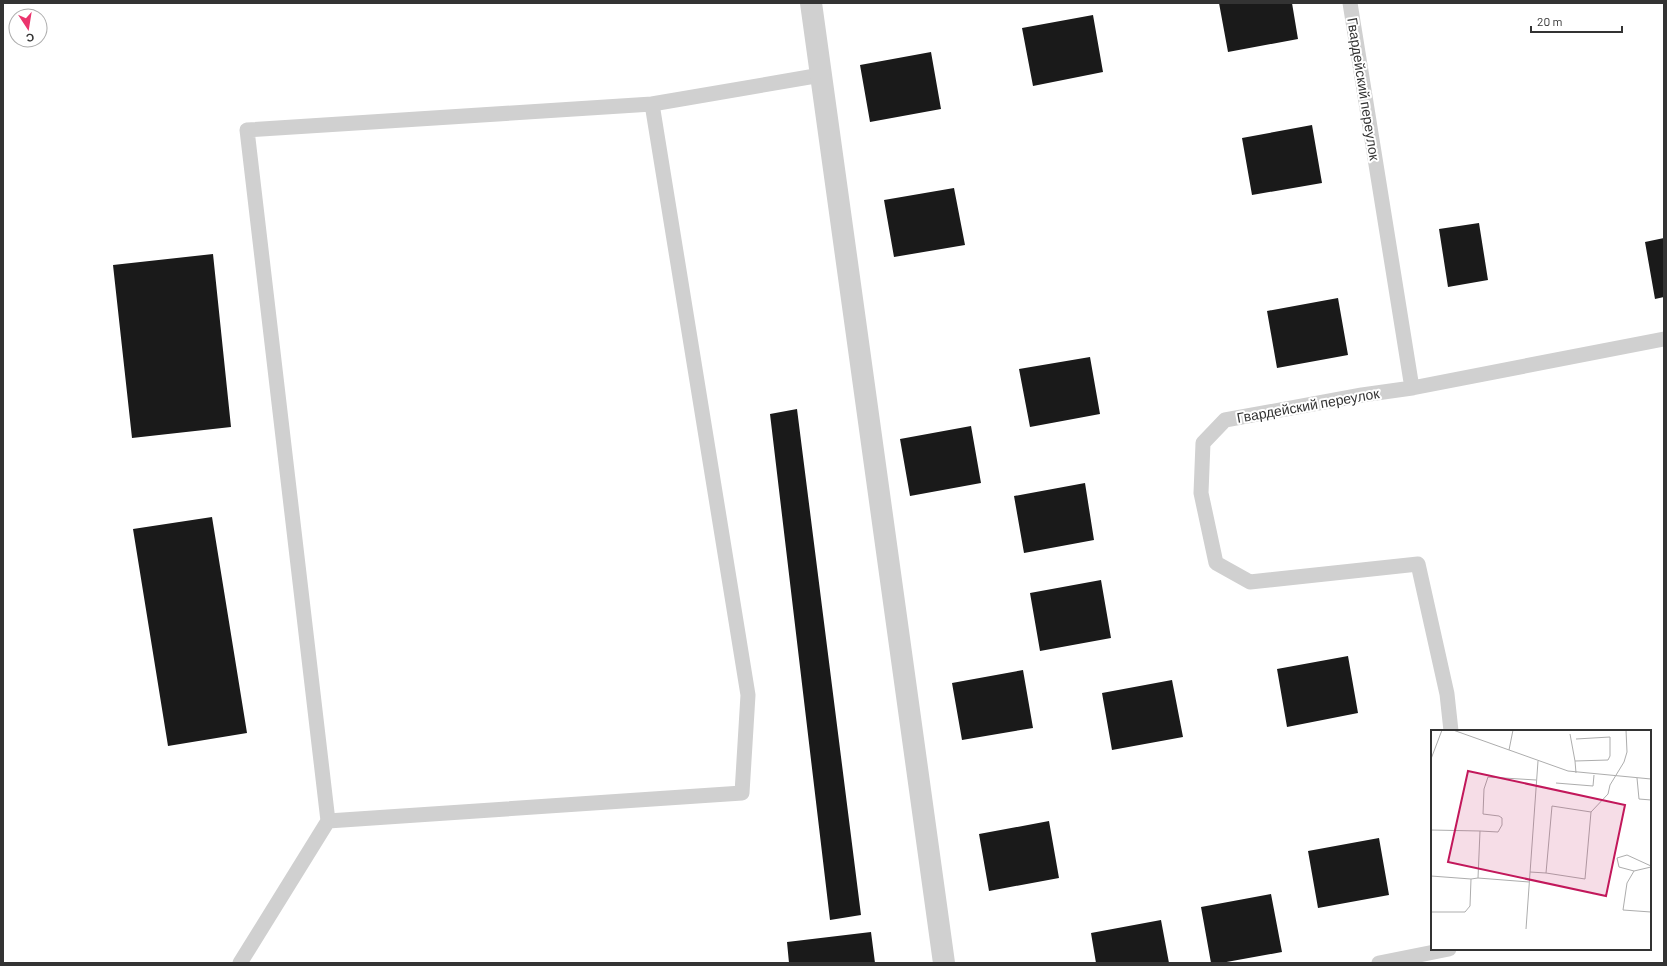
<svg xmlns="http://www.w3.org/2000/svg" width="1667" height="966" viewBox="0 0 1667 966" font-family="Barlow,sans-serif">
	<rect width="100%" height="100%" fill="#fff"/>
	<path fill="#1a1a1a" d="M1219 3H1292L1298 39 1228 52Z
		M1093 15 1103 72 1033 86 1022 28Z
		M931 52 941 109 870 122 860 65Z
		M1312 125 1322 183 1252 195 1242 138Z
		M954 188 965 245 894 257 884 200Z
		M1479 223 1488 280 1448 287 1439 229Z
		M1664 238V297L1655 299 1645 242Z
		M213 254 231 427 132 438 113 265Z
		M1338 298 1348 355 1277 368 1267 311Z
		M1090 357 1100 414 1030 427 1019 369Z
		M797 409 861 915 830 920 770 414Z
		M971 426 981 483 910 496 900 439Z
		M1085 483 1094 540 1024 553 1014 496Z
		M212 517 247 733 168 746 133 529Z
		M1101 580 1111 638 1040 651 1030 593Z
		M1348 656 1358 713 1287 727 1277 669Z
		M1023 670 1033 728 962 740 952 683Z
		M1172 680 1183 737 1112 750 1102 693Z
		M1049 821 1059 878 989 891 979 834Z
		M1379 838 1389 895 1318 908 1308 851Z
		M1271 894 1282 952 1221 963H1211L1201 907Z
		M1161 920 1169 963H1096L1091 933Z
		M871 932 875 963H789L787 942Z"/>
	<g fill="none" stroke-linecap="round" stroke-linejoin="round">
		<path stroke="#d0d0d0" stroke-width="15" d="M1350 3 1412 388 1362 395 1225 420 1203 443 1201 493 1216 563 1250 582 1418 564 1447 694 1451 731
			M652 104 821 75
			M1412 388 1664 339
			M240 963 328 821 247 130 652 104 748 695 742 793 328 821
			M1379 963 1449 949"/>
		<path stroke="#d0d0d0" stroke-width="22" d="M811 3 944 963"/>
	</g>
	<g text-anchor="middle" dominant-baseline="central" stroke-width="4" stroke-linejoin="round" paint-order="stroke">
		<g font-size="14" fill="#333" stroke="#fff">
			<text transform="translate(1364 89) rotate(81)">Гвардейский переулок</text>
			<text transform="translate(1308 405) rotate(-10)">Гвардейский переулок</text>
		</g>
	</g>
	<g transform="translate(1431 730)">
		<rect width="220" height="220" fill="#fff"/>
		<path fill="none" stroke="#adadad" stroke-width="1" d="M22 0 137 41 220 49M139 4 144 31M145 9 179 7V26L177 30 144 31 145 43M78 20 82 0M0 29 11 0M206 48 208 69 220 70M125 53 162 56 163 45M160 82 121 76 115 143 154 149 160 82 177 64 179 55 193 32 196 22 195 0M0 100 49 101M220 137 203 141 196 153 192 180 220 182M203 141 188 137 186 128 196 125 220 136M99 142 115 143M0 146 40 149M98 152 47 148 49 101 67 102 71 95V88L68 86 52 84 53 59 57 47 105 50M0 182H34L39 176 40 149 47 148M95 199 107 31"/>
		<path fill="#c2185b" fill-opacity="0.15" stroke="#c2185b" stroke-width="2" d="M37 41 194 75 175 166 17 132Z"/>
		<rect width="220" height="220" fill="none" stroke="#333" stroke-width="2"/>
	</g>
	<rect width="1667" height="966" fill="none" stroke="#333333" stroke-width="8"/>
	<g transform="translate(28 28) rotate(168)"><circle r="19" fill="#ffffff" stroke="#adadad"/>
	<path d="M0-3L7 15L0 10L-7 15Z" fill="#eb346d"/>
	<text y="-6" font-size="11" font-weight="bold" text-anchor="middle" fill="#333333">С</text>
	</g>
	<path d="M1531 26v6h91v-6" fill="none" stroke="#333333" stroke-width="2"/>
	<text x="1537" y="26" font-size="12" fill="#333333" stroke="#ffffff" stroke-width="3" paint-order="stroke">20 m</text>
</svg>
